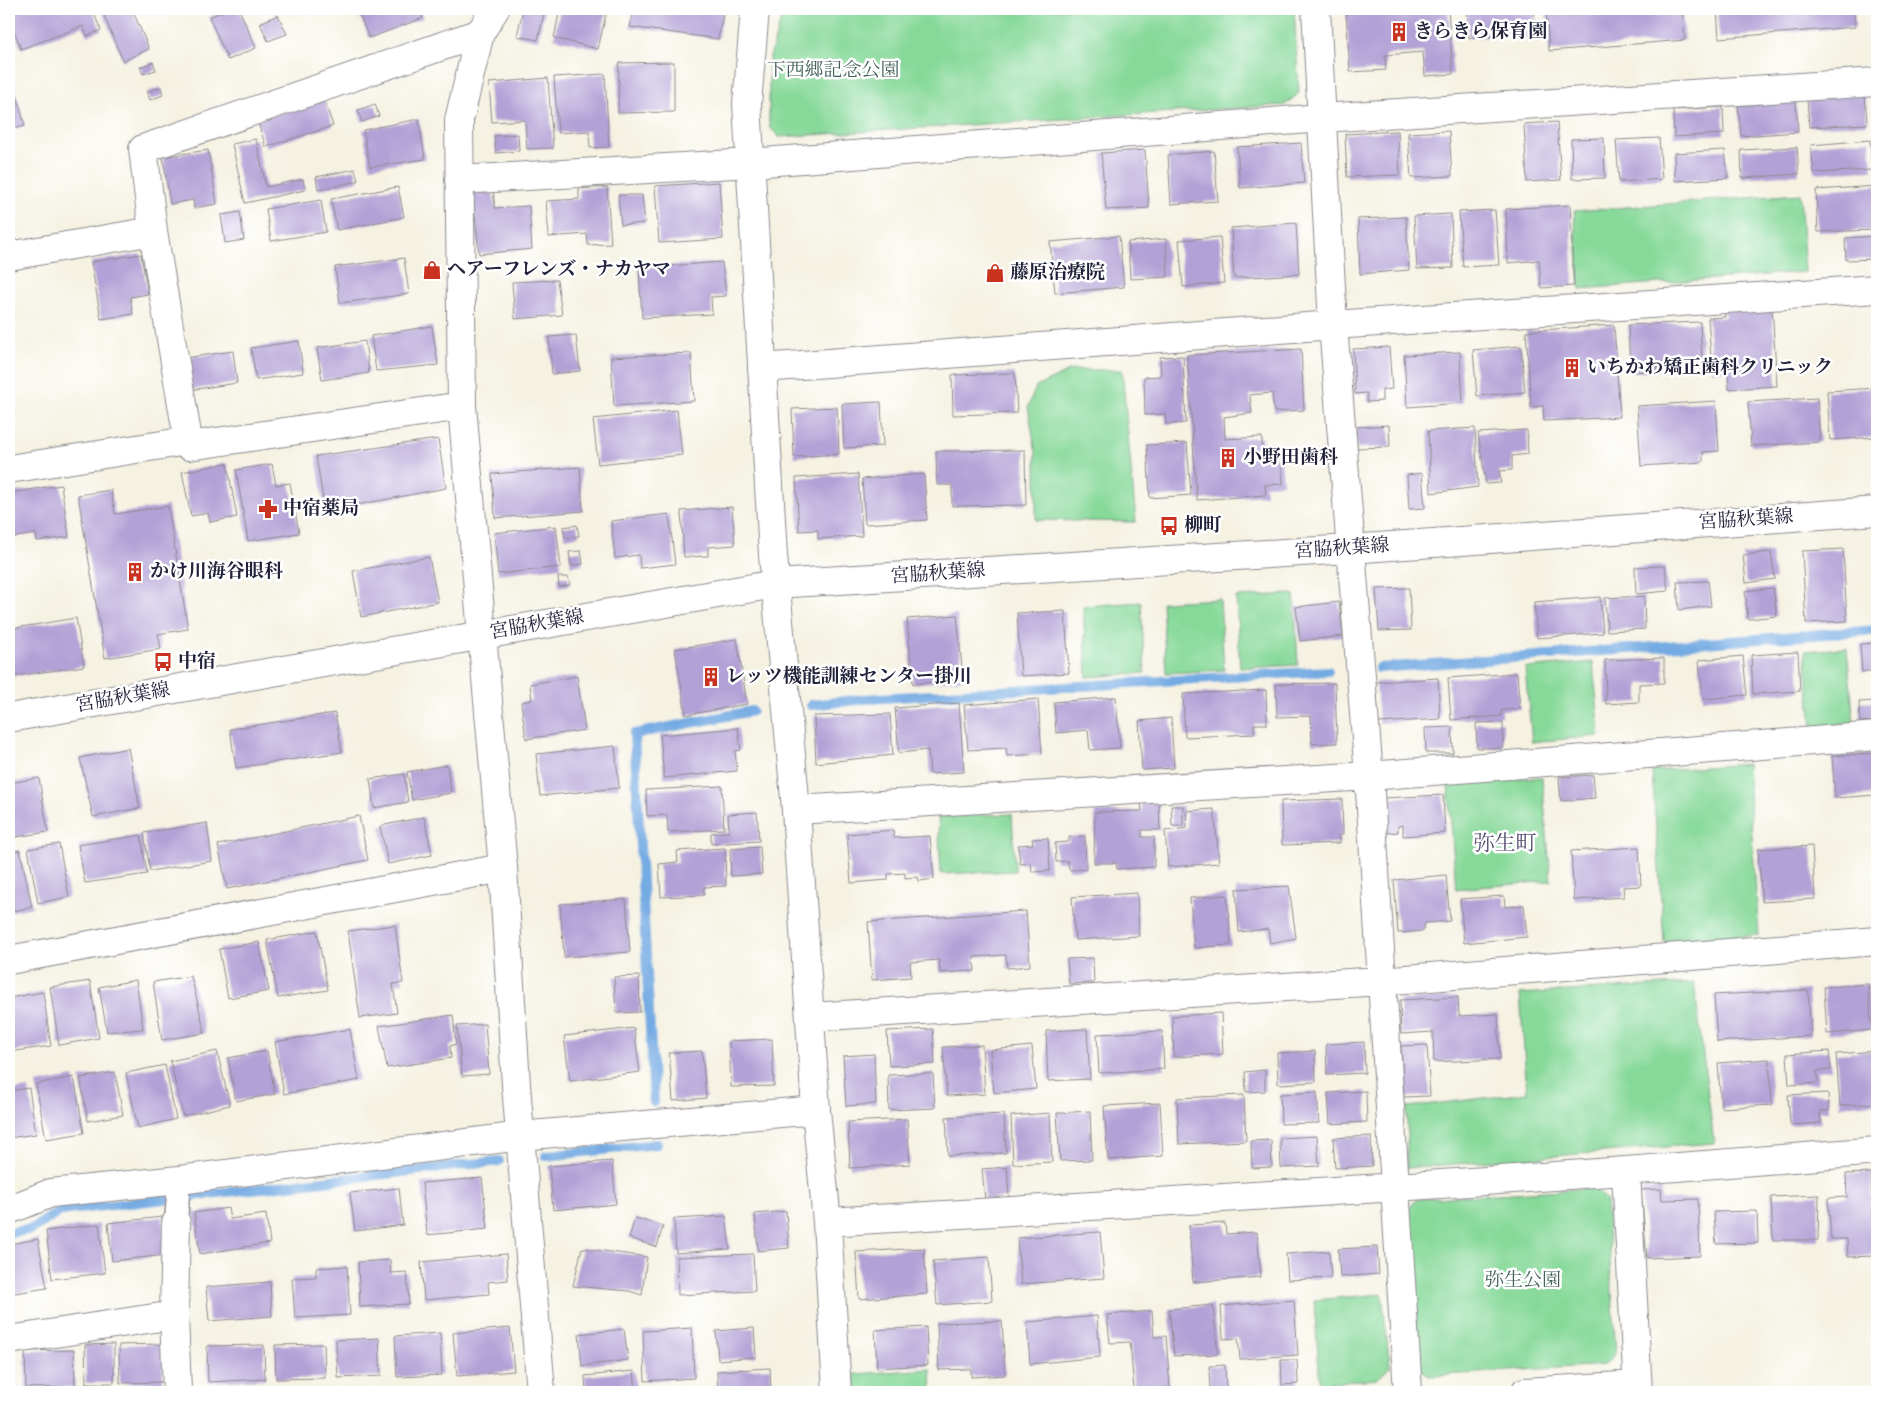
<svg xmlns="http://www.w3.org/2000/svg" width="1886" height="1401" viewBox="0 0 1886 1401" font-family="'IM FELL English','Noto Serif JP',serif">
	<rect width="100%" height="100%" fill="#fff"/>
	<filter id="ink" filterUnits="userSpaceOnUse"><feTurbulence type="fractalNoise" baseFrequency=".02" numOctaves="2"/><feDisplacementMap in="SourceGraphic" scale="10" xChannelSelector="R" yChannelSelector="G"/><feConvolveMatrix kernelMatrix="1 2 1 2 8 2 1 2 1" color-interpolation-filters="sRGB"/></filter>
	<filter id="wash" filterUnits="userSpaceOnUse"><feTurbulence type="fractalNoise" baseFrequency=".0096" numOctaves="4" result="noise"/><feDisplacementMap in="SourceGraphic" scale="20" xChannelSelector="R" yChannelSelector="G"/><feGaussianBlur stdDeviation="1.12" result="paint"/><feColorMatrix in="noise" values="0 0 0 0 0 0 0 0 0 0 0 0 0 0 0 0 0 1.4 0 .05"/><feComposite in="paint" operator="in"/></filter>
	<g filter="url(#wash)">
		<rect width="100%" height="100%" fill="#f5f2e2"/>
		<path fill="#87d99a" stroke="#547e6a" d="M784 9H1294L1299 93 1285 105 779 137 769 127V60Z
			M1800 194 1805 272 1580 289 1574 211Z
			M1071 370H1122L1136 522 1036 520V453L1028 407 1036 387Z
			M1294 594 1298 665 1240 668 1236 597Z
			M1220 599 1224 670 1166 673 1162 602Z
			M1141 602 1145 673 1087 677 1083 606Z
			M1847 648 1854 723 1812 727 1805 651Z
			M1593 662 1600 736 1532 742 1525 668Z
			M1747 764 1759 935 1664 942 1652 771Z
			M1542 777 1551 881 1456 889 1448 784Z
			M1012 814 1015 871 941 874 938 817Z
			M1694 983 1714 1143 1407 1168V1107L1527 1093 1520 994Z
			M1593 1188 1606 1199 1616 1352 1605 1365 1429 1376 1419 1368 1408 1208 1418 1199Z
			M1382 1294 1390 1367 1377 1379 1320 1383 1314 1300Z
			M931 1369 932 1392H855L854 1374Z"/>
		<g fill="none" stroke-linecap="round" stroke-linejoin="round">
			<path stroke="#74abe3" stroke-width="10" d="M1379 668 1877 630
				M811 705 865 699 1328 671
				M654 1102 634 734 752 711
				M546 1156 657 1144
				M9 1233 32 1229 60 1211 499 1161"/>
		</g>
		<g id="blocks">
			<path fill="#b2a1d6" d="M9 9H92L101 30 87 36 83 26 21 49 9 17Z
				M107 9H132L149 49 123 61 102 11Z
				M229 9H239L256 48 228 60 209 17Z
				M357 9H419L423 18 369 38Z
				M523 9H545L538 40 517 36Z
				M560 9H579L606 14 598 49 554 38Z
				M634 9H724L718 39 630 27Z
				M1379 9H1448L1453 74 1425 76 1423 52 1385 55 1386 70 1350 72 1346 11Z
				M1467 9H1534L1536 34 1469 38Z
				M1546 9H1682L1685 40 1549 51Z
				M1717 9H1854L1855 27 1719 38Z
				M278 15 287 34 268 41 260 23Z
				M153 62 156 70 143 74 140 67Z
				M674 62V112L618 113 619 63Z
				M9 65 25 126 9 130Z
				M605 74 609 147 590 148 589 131 558 133 554 77Z
				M548 78 553 148 527 149 525 120 492 122 489 83Z
				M161 87 163 95 150 100 147 92Z
				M1865 94 1867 124 1809 127 1807 98Z
				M324 99 333 126 266 147 257 120Z
				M1796 101 1798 132 1741 136 1738 106Z
				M375 104 379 116 362 122 358 110Z
				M1723 107 1724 134 1674 137 1673 110Z
				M419 119 425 159 370 167 363 130Z
				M1557 122 1561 180 1527 182 1524 124Z
				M1398 131 1400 175 1347 177 1345 134Z
				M1449 131 1452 176 1411 178 1408 133Z
				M518 134 519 151 496 153 494 136Z
				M1604 138 1605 178 1572 179 1571 139Z
				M1659 138 1662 179 1619 182 1616 140Z
				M256 139 266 187 303 179 305 190 245 203 232 144Z
				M1870 140 1872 170 1814 173 1811 145Z
				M1301 143 1304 183 1240 188 1237 147Z
				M1797 147 1799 174 1742 178 1741 150Z
				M208 150 217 204 194 208 193 200 170 204 163 157Z
				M1145 150 1149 208 1106 210 1101 153Z
				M1725 150 1728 178 1675 181 1674 153Z
				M1214 151 1218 201 1171 204 1168 155Z
				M355 169 358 181 318 190 316 177Z
				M719 182 723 239 659 243 655 186Z
				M1877 186V230L1818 232 1816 190Z
				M398 187 404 217 337 230 331 199Z
				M607 187 611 244 588 245 587 234 549 237 546 201 579 199V189Z
				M493 191 495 208 529 206 532 249 479 254 473 193Z
				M618 195H642L645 223 621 225Z
				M321 200 326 232 271 241 266 209Z
				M1570 205 1574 286 1541 288 1539 260 1508 263 1506 209Z
				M1495 210 1499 265 1463 267 1459 212Z
				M240 212 244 240 225 243 221 215Z
				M1451 214 1453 268 1417 269 1414 216Z
				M1406 217 1409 270 1360 274 1358 219Z
				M1296 223 1299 274 1234 278 1231 228Z
				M1119 236 1124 287 1055 293 1050 242Z
				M1877 236V259L1846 260 1845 238Z
				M1220 237 1224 283 1183 287 1179 240Z
				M1166 239 1168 277 1130 279 1128 242Z
				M141 254 148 294 130 297 133 314 101 319 91 262Z
				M404 258 409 294 340 303 335 267Z
				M722 262 726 296 711 297 712 314 642 318 639 268Z
				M557 280 562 315 515 319 512 282Z
				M1772 306 1777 386 1729 389 1728 370 1712 371 1708 318 1725 317 1724 309Z
				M1700 322 1702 362 1657 364 1658 371 1630 372 1628 325Z
				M1614 325 1620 417 1544 421 1543 406 1531 407 1526 331Z
				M432 326 438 365 376 371 371 336Z
				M576 335 580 371 552 374 549 337Z
				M299 341 303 373 256 380 251 348Z
				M365 341 369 373 322 380 317 348Z
				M1521 346 1525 392 1477 396 1473 350Z
				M1389 347 1392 389 1382 390V401L1367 402V393L1355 394 1353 349Z
				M1301 349 1304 410 1274 412 1272 393 1250 395 1252 413 1224 417 1225 439 1262 437V458L1281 457 1283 484 1265 485 1266 495 1197 500 1187 355Z
				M233 351 237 383 190 390 185 358Z
				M1460 352 1463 403 1407 407 1404 355Z
				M691 353 694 401 614 406 611 357Z
				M1183 356 1186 423 1166 424 1165 414 1145 415 1144 377 1161 376 1160 357Z
				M1015 373 1017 413 953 415 952 375Z
				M1877 388V437L1830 440 1827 391Z
				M1817 398 1820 442 1751 446 1748 402Z
				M1716 401 1719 451 1703 452V462L1641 466 1637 406Z
				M881 402 883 446 844 448 842 404Z
				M837 407 839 454 794 457 792 409Z
				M677 410 682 455 598 464 593 419Z
				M1389 425 1390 447 1357 448 1356 427Z
				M1475 428 1478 487 1431 493 1428 431Z
				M1527 430 1528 454 1512 456V470L1499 471 1501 483 1486 484 1478 433Z
				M438 439 446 488 325 511 316 456Z
				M1187 443 1191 495 1150 498 1147 445Z
				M1025 450 1026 505 952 506V485H937L936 451Z
				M227 463 237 517 210 522 208 513 191 516 182 472Z
				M272 464 276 485 290 483 299 533 248 541 236 470Z
				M580 467 583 511 495 518 492 474Z
				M1422 473 1425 508 1409 509 1407 475Z
				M858 474 862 536 818 539V530L799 531 796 478Z
				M924 474 927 520 865 524 862 479Z
				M61 485 69 537 37 541 36 534 9 538V493Z
				M111 490 115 514 168 506 188 629 158 634 161 649 105 658 78 495Z
				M732 507 735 545 708 547V556L684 557 681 511Z
				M669 514 675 564 640 568 639 555 615 558 611 521Z
				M577 525 579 536 565 538 563 527Z
				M556 526 561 567 498 574 494 533Z
				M1843 549 1847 621 1806 623 1802 551Z
				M581 551 583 564 571 566 569 552Z
				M1771 552 1775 579 1746 583 1743 555Z
				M429 557 438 602 361 617 353 571Z
				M1665 566 1668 591 1636 594 1635 567Z
				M558 577H568L570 585 559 587Z
				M1708 581 1711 606 1679 610 1677 582Z
				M1409 588 1411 630 1379 631 1376 589Z
				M1773 588 1777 616 1748 619 1745 591Z
				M1644 596 1645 629 1607 631 1605 598Z
				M1600 597 1603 633 1537 638 1534 602Z
				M1339 602 1343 636 1300 641 1296 607Z
				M1065 611 1069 673 1021 676 1017 613Z
				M957 615 963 679 913 684 907 619Z
				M76 618 84 666 9 677V629Z
				M737 639 747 704 686 715 675 649Z
				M1877 643V681H1876L1875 670 1862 672 1860 644Z
				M1798 652 1800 691 1753 694 1751 655Z
				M1743 656 1747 695 1703 699 1699 660Z
				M1664 658V683L1639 684V702L1606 704 1605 660Z
				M1517 673 1520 709 1502 710 1501 716 1451 720 1448 678Z
				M577 676 585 730 526 739 521 702 532 700 530 684Z
				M1438 678 1440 719 1379 723 1376 682Z
				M1335 683 1337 743 1312 744 1311 716 1277 717 1276 684Z
				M1266 690 1267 724H1254V734L1185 737 1183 694Z
				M1116 697 1120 748 1090 750 1088 730 1056 733 1054 702Z
				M1038 699 1042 754 1007 756 1006 748 968 750 964 705Z
				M1877 701V721L1860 722 1859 702Z
				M959 703 964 772 930 774 928 750 899 753 895 708Z
				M335 713 342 752 236 768 230 729Z
				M890 714 893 755 816 763 814 716Z
				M1171 718 1174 768 1142 770 1139 721Z
				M1503 722V748H1477L1476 723Z
				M1452 727 1453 753H1426L1425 728Z
				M738 728 741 750 735 751 737 771 664 778 660 735Z
				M615 746 619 788 540 796 536 754Z
				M128 748 140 808 93 817 80 758Z
				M1877 753V795L1835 798 1832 756Z
				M447 765 451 793 412 800 407 772Z
				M404 774 408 802 374 808 370 779Z
				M1593 775 1595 798 1561 801 1559 777Z
				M39 778 48 832 9 838V783Z
				M722 786 724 829 668 832 667 815 647 816 646 790Z
				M1443 795 1445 833 1403 836V825L1398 826V832L1387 833 1383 798Z
				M1342 799 1343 834 1340 835V843L1282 845 1281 801Z
				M1141 803H1159L1160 830H1142V837H1154V867L1117 869 1116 863H1094L1095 812 1142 811Z
				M1171 806H1183V826H1172Z
				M1214 809 1219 863 1168 867 1165 831 1187 828 1186 811Z
				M757 812 759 841 711 844V833L729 832 728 814Z
				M359 816 368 860 227 889 218 845Z
				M424 817 432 855 388 864 380 826Z
				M207 823 212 861 150 871 144 833Z
				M893 830 894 838 930 836 934 879 919 881 918 877 905 878V873L888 874V880L851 883 847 834Z
				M141 835 147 874 85 883 78 845Z
				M1085 836 1086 869 1069 870 1068 861 1056 862 1055 843 1069 842V837Z
				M1048 838 1050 871 1032 872 1031 863 1020 864 1018 845 1033 844 1032 839Z
				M59 844 69 897 38 903 28 849Z
				M1812 846 1815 899 1762 902 1758 849Z
				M760 847 762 874 731 876 730 849Z
				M1639 847 1641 886 1623 887 1624 897 1574 900 1571 851Z
				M725 848 726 886 704 887V895L661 897 659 864 678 862 677 851Z
				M20 850 32 907 9 912V852Z
				M1446 875 1450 921 1425 923 1423 931 1398 933 1394 880Z
				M1289 886 1296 938 1270 943 1268 929 1239 932 1236 889Z
				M1137 893 1139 936 1075 940 1072 897Z
				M1227 895 1231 945 1194 948 1190 898Z
				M1504 896 1505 907 1524 905 1527 937 1464 943 1460 899Z
				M626 899 630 952 564 957 560 904Z
				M1026 911 1030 966 1007 968 1006 955 974 957 975 971 940 973 939 960 910 962 911 977 872 980 868 922Z
				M395 925 403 983 393 984 397 1013 360 1018 348 931Z
				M317 931 328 990 278 998 267 940Z
				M259 942 269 991 228 998 219 949Z
				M1093 958 1094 983 1069 984 1067 959Z
				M191 976 205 1033 162 1040 153 982Z
				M639 976 640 1012 616 1013 614 977Z
				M136 980 143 1029 107 1032 99 987Z
				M90 981 99 1038 59 1045 50 987Z
				M1868 984 1872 1030 1827 1034 1824 987Z
				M1808 990 1811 1036 1717 1042 1714 995Z
				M43 992 51 1046 9 1052V998Z
				M1458 997 1459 1016 1498 1014 1500 1059 1434 1062 1433 1032 1401 1034 1400 1000Z
				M1221 1013 1223 1054 1174 1057 1172 1016Z
				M453 1015 456 1044 450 1046 451 1058 387 1068 379 1026Z
				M485 1024 489 1074 462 1076 457 1026Z
				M634 1028 640 1072 570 1081 564 1036Z
				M350 1029 359 1080 284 1094 275 1042Z
				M933 1029 935 1064 889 1066 887 1031Z
				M1087 1029 1090 1079 1048 1081 1046 1031Z
				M1162 1031 1164 1069 1099 1073 1097 1034Z
				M772 1039 774 1086 731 1087 729 1041Z
				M1364 1042 1365 1073 1327 1075 1326 1044Z
				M982 1045 985 1094 947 1096 943 1047Z
				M1427 1045 1430 1096 1404 1097 1401 1046Z
				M1032 1046 1036 1089 994 1093 990 1050Z
				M217 1051 230 1105 183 1116 170 1061Z
				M267 1051 275 1094 236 1101 228 1058Z
				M702 1051 706 1098 673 1101 669 1053Z
				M1315 1051 1316 1082 1278 1084 1277 1053Z
				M1829 1051 1831 1070 1817 1071 1818 1083 1789 1085 1787 1054Z
				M1877 1051V1103L1840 1106 1836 1054Z
				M874 1054 876 1104 846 1106 843 1056Z
				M1769 1059 1772 1105 1721 1108 1718 1063Z
				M165 1065 176 1119 138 1128 126 1073Z
				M1265 1070V1091L1246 1092 1245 1072Z
				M115 1072 123 1115 88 1121 80 1078Z
				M933 1073 935 1108 889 1110 888 1075Z
				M74 1077 84 1133 46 1139 36 1084Z
				M29 1088 36 1134 9 1138V1091Z
				M1366 1091 1367 1122 1330 1124 1328 1093Z
				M1317 1092 1319 1123 1281 1124 1280 1094Z
				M1828 1093 1829 1111H1820L1821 1123 1790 1125 1788 1095Z
				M1244 1095 1246 1141 1179 1144 1177 1098Z
				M1160 1103 1163 1156 1108 1160 1104 1106Z
				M1090 1111 1092 1160 1060 1161 1057 1113Z
				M1050 1113 1052 1162 1013 1164 1011 1116Z
				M1004 1114 1006 1153 948 1156 946 1117Z
				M907 1119 910 1164 850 1168 848 1122Z
				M1317 1136 1319 1166 1281 1168 1280 1138Z
				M1371 1136 1372 1166 1335 1168 1333 1138Z
				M1271 1140 1272 1167 1252 1168 1251 1141Z
				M612 1161 616 1204 553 1210 549 1166Z
				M1007 1167 1009 1197 985 1200 982 1169Z
				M1871 1173 1875 1256 1848 1257 1847 1239H1831L1828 1198 1847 1197 1846 1174Z
				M482 1178 488 1229 427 1235 422 1183Z
				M399 1188 403 1225 355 1231 350 1193Z
				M1661 1189 1662 1200 1698 1199 1700 1256 1647 1258 1641 1190Z
				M1819 1195 1818 1240H1773L1771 1197Z
				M228 1208 230 1219 266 1214 270 1243 200 1254 194 1213Z
				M786 1211 789 1248 758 1251 755 1214Z
				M1757 1211 1758 1243 1716 1244 1714 1212Z
				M726 1216 730 1249 676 1253 674 1219Z
				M162 1217 166 1255 112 1261 108 1223Z
				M635 1218 663 1226 657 1247 629 1238Z
				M1225 1223 1226 1234 1257 1232 1261 1277 1193 1282 1189 1225Z
				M99 1224 105 1273 52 1279 46 1231Z
				M1100 1232 1104 1278 1021 1284 1017 1238Z
				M38 1239 47 1288 9 1294V1244Z
				M1377 1247 1379 1274 1340 1277 1338 1249Z
				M582 1248 647 1257 642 1295 629 1291 573 1286Z
				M924 1248 927 1294 859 1299 856 1252Z
				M1329 1251 1331 1278 1288 1280 1286 1254Z
				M506 1254 508 1280 488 1282 489 1294 424 1300 421 1262Z
				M753 1254 755 1291 678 1295 677 1257Z
				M989 1257 992 1301 937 1305 933 1261Z
				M390 1260 391 1273 407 1272 409 1304 360 1307 358 1262Z
				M347 1266 350 1315 295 1318 292 1278 316 1277V1268Z
				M270 1282 272 1316 209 1321 206 1287Z
				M1294 1300 1298 1355 1240 1359 1238 1338 1223 1339 1221 1306Z
				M1213 1305 1218 1354 1174 1356 1169 1309Z
				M1152 1311 1154 1337 1166 1336 1170 1388 1134 1390 1130 1342 1110 1343 1107 1315Z
				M1097 1316 1100 1357 1030 1364 1027 1322Z
				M1002 1321 1005 1375 971 1377V1369L939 1370 937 1323Z
				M926 1327 928 1365 877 1368 875 1330Z
				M510 1328 514 1371 457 1376 453 1333Z
				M692 1328 694 1378 645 1381 643 1331Z
				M754 1328 756 1357 718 1360 716 1331Z
				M624 1329 628 1360 582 1366 579 1334Z
				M440 1333 442 1375 397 1377 395 1336Z
				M379 1338 381 1376 338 1378 336 1340Z
				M114 1344V1383H86L85 1345Z
				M163 1344V1382L120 1383 119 1345Z
				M324 1344 325 1378 276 1379 275 1345Z
				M264 1345 265 1379 208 1382 207 1346Z
				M74 1350 75 1387 26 1388 25 1351Z
				M1281 1360H1297L1298 1384 1282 1385Z
				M1225 1365 1226 1390H1210L1209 1366Z
				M770 1368 771 1392H718L717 1371Z
				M634 1371 636 1392H586L585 1376Z"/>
		</g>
	</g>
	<g filter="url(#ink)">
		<use href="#blocks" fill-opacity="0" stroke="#8c8a8e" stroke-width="1"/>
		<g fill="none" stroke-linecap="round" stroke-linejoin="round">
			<g stroke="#8c8a8e" stroke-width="25">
				<path id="pedestrian" d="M176 1223 179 1180"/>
			</g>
			<g stroke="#8c8a8e" stroke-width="30">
				<path id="minor" d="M1316 9 1333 325 1369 776 1408 1392
					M459 180 751 163 1322 118 1877 82
					M153 231 189 446
					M9 256 153 231 143 149 480 33
					M762 368 1333 325 1877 289
					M9 469 181 442 189 446 462 406
					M482 634 462 406 459 120 480 33 495 9
					M796 810 1369 776 1877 736
					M9 960 503 868
					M810 1017 1381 981 1877 941
					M1626 1173 1638 1392
					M9 1210 51 1193 179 1180 520 1136 816 1110
					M827 1222C1177 1201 1527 1181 1877 1151
					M176 1223 174 1315 177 1392
					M9 1340 174 1315
					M1525 1392 1637 1385"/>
			</g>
			<g stroke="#8c8a8e" stroke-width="30">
				<path id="tertiary" d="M755 9 747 104 773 555 796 810 816 1110 827 1222 837 1392
					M482 634 503 868 516 1085 541 1392
					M9 718 775 584 1350 549 1877 511"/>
			</g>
			<use href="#pedestrian" stroke="#fff" stroke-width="22"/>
			<use href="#minor" stroke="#fff" stroke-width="28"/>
			<use href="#tertiary" stroke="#fff" stroke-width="28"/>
		</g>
	</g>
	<defs>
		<g id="building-bare" transform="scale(1.5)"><path d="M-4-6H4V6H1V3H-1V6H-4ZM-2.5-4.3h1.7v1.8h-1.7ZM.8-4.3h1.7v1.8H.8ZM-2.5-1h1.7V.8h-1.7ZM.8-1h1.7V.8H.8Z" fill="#c8321e" stroke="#fff" stroke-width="2.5" paint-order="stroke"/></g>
		<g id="shop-bare" transform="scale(1.5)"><path d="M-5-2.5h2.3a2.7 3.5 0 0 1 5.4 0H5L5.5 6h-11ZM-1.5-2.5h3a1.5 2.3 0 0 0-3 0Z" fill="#c8321e" stroke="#fff" stroke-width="2.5" paint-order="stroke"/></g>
		<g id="pharmacy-bare" transform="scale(1.5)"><path d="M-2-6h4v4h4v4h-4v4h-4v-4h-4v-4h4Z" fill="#c8321e" stroke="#fff" stroke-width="2.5" paint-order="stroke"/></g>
		<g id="bus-bare" transform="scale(1.5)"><path d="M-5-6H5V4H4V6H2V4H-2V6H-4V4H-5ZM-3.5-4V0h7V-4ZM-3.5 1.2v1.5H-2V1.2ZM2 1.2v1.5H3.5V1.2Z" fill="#c8321e" stroke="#fff" stroke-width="2.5" paint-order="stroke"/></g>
	</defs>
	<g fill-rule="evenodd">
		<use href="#building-bare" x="1399" y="32"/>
		<use href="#shop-bare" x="432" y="270"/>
		<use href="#shop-bare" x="995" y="273"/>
		<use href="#building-bare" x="1572" y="368"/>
		<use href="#building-bare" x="1228" y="458"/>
		<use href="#pharmacy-bare" x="268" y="509"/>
		<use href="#bus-bare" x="1169" y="526"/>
		<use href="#building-bare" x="135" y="572"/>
		<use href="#bus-bare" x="163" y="662"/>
		<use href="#building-bare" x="711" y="677"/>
	</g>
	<g text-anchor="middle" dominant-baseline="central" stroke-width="5" stroke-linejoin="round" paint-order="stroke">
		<g font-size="19" font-weight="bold" fill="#22223b" stroke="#fff" text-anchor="start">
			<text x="1414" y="32">きらきら保育園</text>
			<text x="447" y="270">ヘアーフレンズ・ナカヤマ</text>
			<text x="1010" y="273">藤原治療院</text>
			<text x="1587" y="368">いちかわ矯正歯科クリニック</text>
			<text x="1243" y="458">小野田歯科</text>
			<text x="283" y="509">中宿薬局</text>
			<text x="1184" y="526">柳町</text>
			<text x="150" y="572">かけ川海谷眼科</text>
			<text x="178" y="662">中宿</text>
			<text x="726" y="677">レッツ機能訓練センター掛川</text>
		</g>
		<g font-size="19" fill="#45625c" stroke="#fff">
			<text x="833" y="71">下西郷記念公園</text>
			<text x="1523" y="1281">弥生公園</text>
		</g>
		<g font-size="19" fill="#22223b" stroke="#fff">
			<text transform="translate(1746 520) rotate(-4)">宮脇秋葉線</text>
			<text transform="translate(1342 549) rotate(-4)">宮脇秋葉線</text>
			<text transform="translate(938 574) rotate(-4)">宮脇秋葉線</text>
			<text transform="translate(537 625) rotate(-10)">宮脇秋葉線</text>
			<text transform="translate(123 698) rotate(-10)">宮脇秋葉線</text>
		</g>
		<g font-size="21" fill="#544e71" stroke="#fff">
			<text x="1505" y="844">弥生町</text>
		</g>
	</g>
	<rect width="1886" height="1401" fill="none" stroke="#fff" stroke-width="30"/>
</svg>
